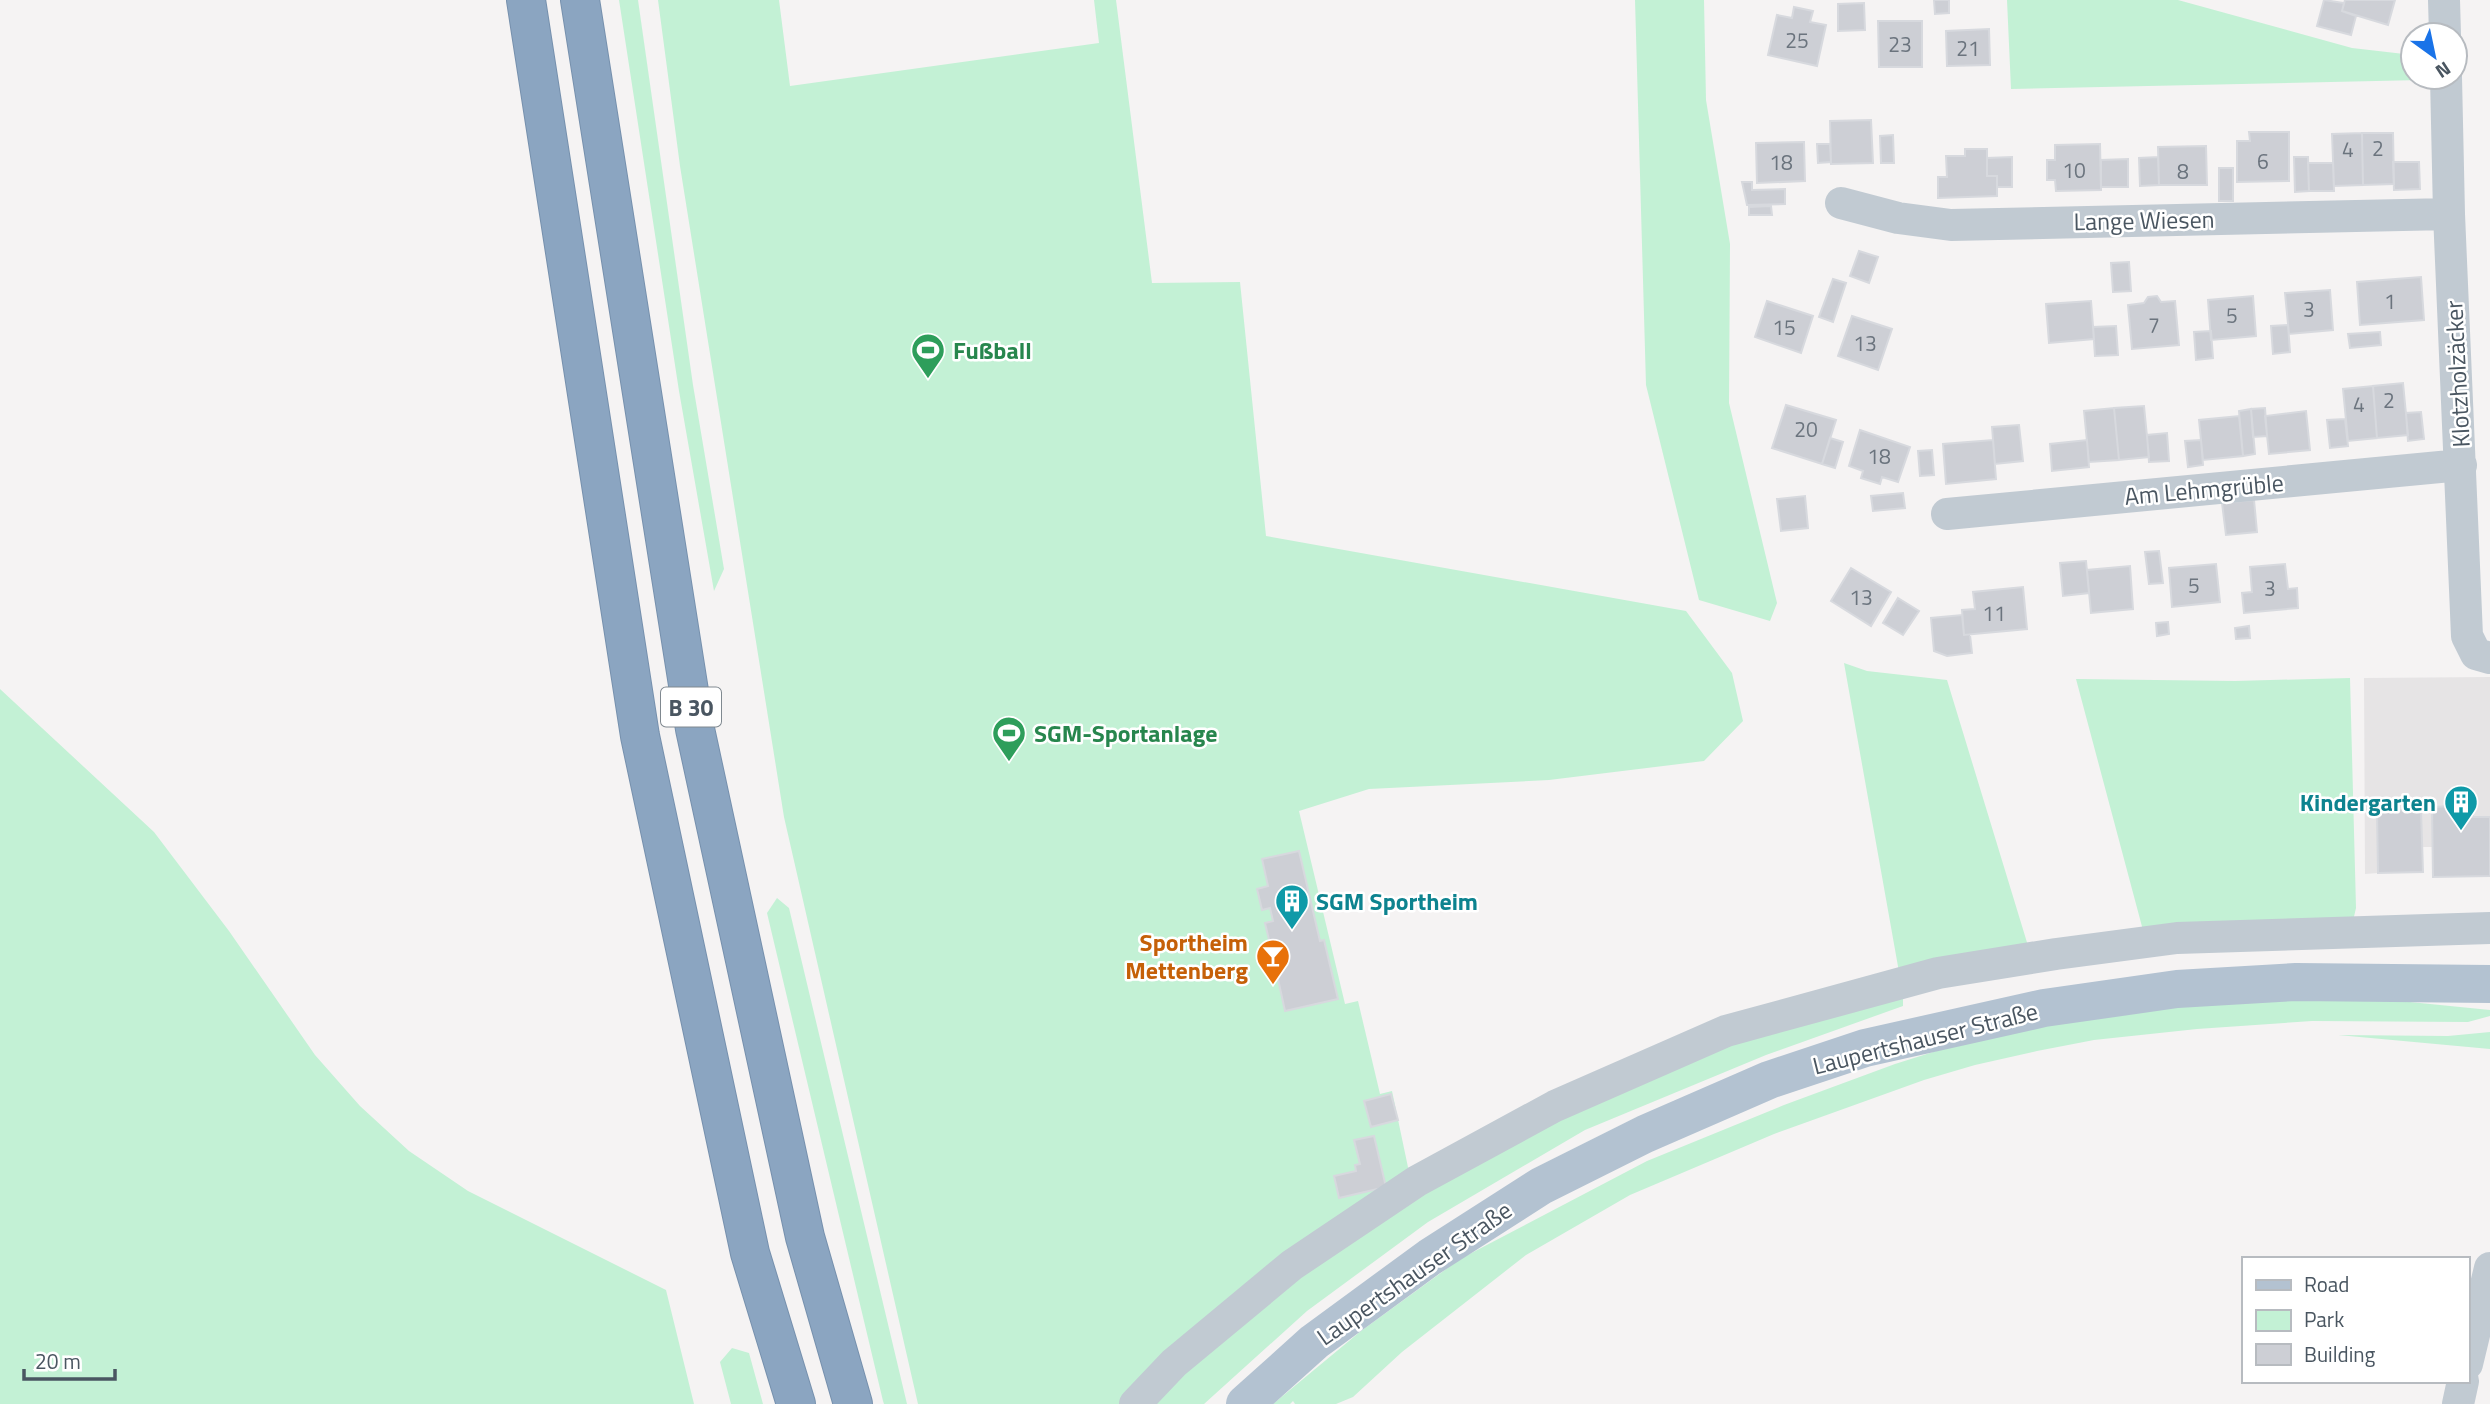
<svg xmlns="http://www.w3.org/2000/svg" width="2490" height="1404" viewBox="0 0 2490 1404" font-family="'Titillium Web',sans-serif">
	<rect width="100%" height="100%" fill="#f5f3f3"/>
	<path fill="#e6e4e5" d="M2490 677V817H2473L2472 805 2432 807 2433 847H2422L2421 810 2377 811 2378 873 2365 874 2364 678Z"/>
	<path fill="#c3f1d5" d="M619 0H638L693 385 724 569 714 591 679 391Z
		M658 0H779L790 86 1099 43 1094 0H1116L1152 283 1240 282 1266 536 1686 611 1732 673 1743 721 1704 761 1549 780 1369 789 1299 811 1345 1004 1358 1001 1380 1094 1392 1091 1409 1172 1123 1404H918L784 817 680 166Z
		M1635 0H1704L1706 100 1730 244 1729 403 1777 603 1770 621 1699 600 1646 385Z
		M2007 0H2178L2352 48 2413 55V77H2421V80L2011 89Z
		M1844 663 1867 671 1947 680 2029 949 1899 972Z
		M2350 678 2356 908 2353 921 2144 934 2076 679 2235 681Z
		M0 689 154 832 229 931 315 1055 360 1106 409 1151 468 1191 666 1290 694 1404H0Z
		M777 898 789 908 907 1404H884L883 1401 767 913Z
		M1903 988V1006L1766 1055 1585 1130 1428 1222 1307 1311 1204 1404H1154L1197 1361 1323 1259 1441 1182 1557 1114 1733 1038Z
		M2370 998 2490 1010V1016L2468 1022 2312 1021 2197 1029 2094 1040 2037 1051 1975 1065 1924 1080 1774 1134 1630 1195 1526 1255 1402 1352 1353 1397 1336 1404H1295L1293 1401 1290 1404H1273L1361 1331 1460 1259 1647 1161 1784 1105 1895 1064 2003 1030 2212 1003Z
		M2490 1032V1049L2338 1035 2448 1036Z
		M732 1348 749 1353 763 1404H731L720 1362Z"/>
	<path fill="#cdcfd5" stroke="#d7d9de" stroke-width="2" d="M1934 0H1949V13L1935 14Z
		M2324 0 2344 3 2342 11 2356 16 2351 35 2317 26Z
		M2345 0H2395L2388 25 2342 11Z
		M1864 3 1865 30 1838 31V4Z
		M1794 7 1813 11 1810 22 1826 25 1817 66 1768 55 1777 15 1792 18Z
		M1878 21H1922V67H1879Z
		M1989 29 1990 65 1947 66 1946 31Z
		M1871 120 1873 163 1831 164 1830 121Z
		M2249 132H2289V181L2237 182V141H2250Z
		M2362 133H2393L2394 184 2363 185Z
		M2362 133 2363 185 2334 186 2332 134Z
		M1893 135 1894 163H1881L1880 136Z
		M1804 142 1805 181 1757 183 1756 143Z
		M1817 144H1830L1831 162 1818 163Z
		M2100 144 2101 190 2056 191 2055 180H2047V160H2055V145Z
		M2206 146 2207 185H2159L2158 147Z
		M1965 149H1987V176H1997V196L1938 198V177H1947L1946 156H1965Z
		M2012 157V187H1997V176H1987V158Z
		M2158 157 2159 185 2140 186 2139 158Z
		M2294 157H2308L2309 191 2295 192Z
		M2128 159V187H2101V160Z
		M2393 162H2419L2420 189 2394 190Z
		M2308 163H2333L2334 191H2309Z
		M2219 168H2233V201H2219Z
		M1742 182H1752V190L1785 189V204L1747 205Z
		M1771 206 1772 215H1749V207Z
		M1859 251 1878 257 1869 283 1850 276Z
		M2129 262 2131 291 2113 292 2111 263Z
		M2421 277 2424 320 2360 325 2357 282Z
		M1833 279 1846 283 1833 322 1819 317Z
		M2330 290 2333 330 2289 334 2285 293Z
		M2157 296 2161 302 2175 301 2179 345 2132 349 2128 305 2144 303 2148 297Z
		M2253 296 2256 336 2211 340 2208 300Z
		M1767 301 1813 316 1801 353 1755 337Z
		M2091 301 2094 339 2049 343 2046 304Z
		M1852 316 1892 329 1878 370 1838 356Z
		M2288 325 2290 352 2273 354 2271 326Z
		M2116 326 2118 355 2095 356 2093 327Z
		M2211 331 2213 358 2196 360 2194 332Z
		M2380 332 2381 345 2350 348 2348 334Z
		M2403 383 2408 435 2377 438 2373 386Z
		M2373 386 2377 438 2348 441 2343 389Z
		M1786 405 1836 420 1822 464 1772 448Z
		M2144 406 2149 457 2119 460 2114 408Z
		M2114 408 2119 460 2089 462 2084 411Z
		M2265 408 2267 436 2253 437 2251 409Z
		M2251 409 2255 454 2243 456 2239 411Z
		M2306 411 2310 450 2269 454 2265 416Z
		M2421 412 2424 439 2408 441 2406 413Z
		M2239 416 2243 456 2203 460 2199 420Z
		M2345 419 2348 446 2330 448 2327 420Z
		M2019 425 2023 461 1995 464 1992 427Z
		M1860 430 1910 447 1898 482 1882 477 1880 484 1861 478 1863 471 1849 466Z
		M2167 433 2169 461 2149 462 2147 435Z
		M1830 438 1843 442 1835 468 1822 464Z
		M1993 440 1996 479 1946 484 1943 444Z
		M2087 440 2089 467 2052 471 2050 444Z
		M2201 440 2203 465 2188 467 2185 441Z
		M1932 450 1934 475 1920 476 1918 451Z
		M1903 493 1905 508 1873 511 1871 496Z
		M1805 496 1808 528 1781 531 1777 499Z
		M2254 500 2257 532 2226 535 2222 503Z
		M2159 551 2163 583 2149 584 2145 552Z
		M2086 561 2089 593 2063 596 2060 563Z
		M2216 564 2220 602 2172 607 2169 568Z
		M2285 564 2288 589 2297 588 2298 608 2244 613 2242 593 2252 592 2250 567Z
		M2130 566 2133 609 2091 613 2087 570Z
		M1851 568 1891 592 1871 626 1831 601Z
		M2023 587 2027 629 1964 635 1962 610 1975 609 1973 592Z
		M1898 598 1919 611 1903 635 1883 623Z
		M1962 615 1964 635H1970L1972 653 1947 656 1934 651 1931 618Z
		M2168 622 2169 634 2157 636 2156 623Z
		M2249 626 2250 638 2236 639 2235 628Z
		M2472 805 2473 817H2490V876L2433 877 2432 807Z
		M2421 810 2423 872 2378 873 2377 811Z
		M1299 851 1320 941 1324 940 1338 999 1285 1011 1276 970 1280 969 1278 960 1274 961 1265 923 1273 921 1270 908 1262 910 1257 889 1268 886 1262 859Z
		M1391 1094 1398 1120 1371 1127 1364 1101Z
		M1374 1136 1386 1187 1339 1198 1334 1176 1356 1171 1355 1165 1360 1164 1354 1140Z"/>
	<g fill="none" stroke-linecap="round" stroke-linejoin="round">
		<g stroke="#7690ad" stroke-width="40">
			<path id="highway" d="M526 0 640 736 750 1253 796 1404
				M580 0 695 729 805 1237 853 1404"/>
		</g>
		<path stroke="#c1cad2" stroke-width="32" d="M2444 0 2445 35
			M2446 77 2449 214 2467 636 2476 654 2490 658
			M1841 203 1898 218 1951 225 2449 214
			M1947 514 2461 465
			M2467 1364 2490 1268
			M1135 1404 1174 1363 1292 1265 1417 1181 1555 1106 1726 1031 1938 973 2056 954 2177 938 2490 928
			M2458 1404 2463 1381"/>
		<path stroke="#b3c2d1" stroke-width="38" d="M1245 1404 1314 1342 1430 1257 1541 1186 1645 1134 1769 1080 1865 1048 2044 1008 2177 989 2296 982 2490 984"/>
		<use href="#highway" stroke="#8ba5c1" stroke-width="38"/>
	</g>
	<defs>
		<g id="stadium-pin" transform="scale(1.75)"><path d="M0 17L-7.5 6A9.5 9.5 0 1 1 7.5 6Z" fill="#2e9e5b" stroke="#fff"/><path d="M0-5a6.5 5 0 1 0 0 10a6.5 5 0 1 0 0-10ZM-3.5-1.8h7v3.6h-7Z" fill="#fff"/></g>
		<g id="building-pin" transform="scale(1.75)"><path d="M0 17L-7.5 6A9.5 9.5 0 1 1 7.5 6Z" fill="#0f9aa8" stroke="#fff"/><path d="M-4-6H4V6H1V3H-1V6H-4ZM-2.5-4.3h1.7v1.8h-1.7ZM.8-4.3h1.7v1.8H.8ZM-2.5-1h1.7V.8h-1.7ZM.8-1h1.7V.8H.8Z" fill="#fff"/></g>
		<g id="bar-pin" transform="scale(1.75)"><path d="M0 17L-7.5 6A9.5 9.5 0 1 1 7.5 6Z" fill="#e8710a" stroke="#fff"/><path d="M-6-5H6L.8 .8V4.5H3.5V6h-7V4.5H-.8V.8Z" fill="#fff"/></g>
	</defs>
	<g fill-rule="evenodd">
		<use href="#stadium-pin" x="928" y="350"/>
		<use href="#stadium-pin" x="1009" y="733"/>
		<use href="#building-pin" x="2461" y="802"/>
		<use href="#building-pin" x="1292" y="901"/>
		<use href="#bar-pin" x="1273" y="956"/>
	</g>
	<g text-anchor="middle" dominant-baseline="central" stroke-width="5" stroke-linejoin="round" paint-order="stroke">
		<g font-size="21" fill="#6b747e">
			<text x="1797" y="40">25</text>
			<text x="1900" y="44">23</text>
			<text x="1968" y="48">21</text>
			<text x="2378" y="148">2</text>
			<text x="2348" y="149">4</text>
			<text x="2263" y="161">6</text>
			<text x="1781" y="162">18</text>
			<text x="2074" y="170">10</text>
			<text x="2183" y="171">8</text>
			<text x="2390" y="301">1</text>
			<text x="2309" y="309">3</text>
			<text x="2232" y="315">5</text>
			<text x="2154" y="325">7</text>
			<text x="1784" y="327">15</text>
			<text x="1865" y="343">13</text>
			<text x="2389" y="400">2</text>
			<text x="2359" y="404">4</text>
			<text x="1806" y="429">20</text>
			<text x="1879" y="456">18</text>
			<text x="2194" y="585">5</text>
			<text x="2270" y="588">3</text>
			<text x="1861" y="597">13</text>
			<text x="1994" y="613">11</text>
		</g>
		<rect fill="#fff" stroke="#808990" stroke-width="2" x="661" y="687.5" width="60" height="39" rx="5"/>
		<g font-size="23" font-weight="bold" fill="#4a5661">
			<text x="691" y="707">B 30</text>
		</g>
		<g font-size="24" fill="#4a5661" stroke="#fff">
			<text transform="translate(2144 220) rotate(-1)">Lange Wiesen</text>
			<text transform="translate(2457 374) rotate(-93)">Klotzholzäcker</text>
			<text transform="translate(2204 489) rotate(-5)">Am Lehmgrüble</text>
			<text transform="translate(1925 1038) rotate(-14)">Laupertshauser Straße</text>
			<text transform="translate(1414 1273) rotate(-35)">Laupertshauser Straße</text>
		</g>
		<g font-size="24" font-weight="bold" fill="#27864d" stroke="#fff" text-anchor="start">
			<text x="953" y="350">Fußball</text>
			<text x="1034" y="733">SGM-Sportanlage</text>
		</g>
		<g font-size="24" font-weight="bold" fill="#0d838f" stroke="#fff" text-anchor="end">
			<text x="2436" y="802">Kindergarten</text>
			<text x="1316" y="901" text-anchor="start">SGM Sportheim</text>
		</g>
		<g font-size="24" font-weight="bold" fill="#c56008" stroke="#fff" text-anchor="end">
			<text x="1248" y="942">Sportheim<tspan x="1248" dy="28">Mettenberg</tspan></text>
		</g>
	</g>
	<rect x="2242" y="1257" width="228" height="126" fill="#ffffff" stroke="#b7bbc0" stroke-width="2"/>
	<rect x="2256" y="1280" width="35" height="10" fill="#b3c2d1" stroke="#b7bbc0" stroke-width="2"/>
	<text x="2304" y="1292" font-size="21" fill="#4a5661">Road</text>
	<rect x="2256" y="1310" width="35" height="21" fill="#c3f1d5" stroke="#b7bbc0" stroke-width="2"/>
	<text x="2304" y="1327" font-size="21" fill="#4a5661">Park</text>
	<rect x="2256" y="1344" width="35" height="21" fill="#cdcfd5" stroke="#b7bbc0" stroke-width="2"/>
	<text x="2304" y="1362" font-size="21" fill="#4a5661">Building</text>
	<g transform="translate(2434 56) rotate(147)"><circle r="33" fill="#ffffff" stroke="#b7bbc0" stroke-width="2"/>
	<path d="M0-5L12 26L0 18L-12 26Z" fill="#1a73e8"/>
	<text y="-10" font-size="19" font-weight="bold" text-anchor="middle" fill="#4a5661">N</text>
	</g>
	<path d="M24 1369v10h91v-10" fill="none" stroke="#4a5661" stroke-width="3.5"/>
	<text x="35" y="1369" font-size="21" fill="#4a5661" stroke="#ffffff" stroke-width="5" paint-order="stroke">20 m</text>
</svg>
